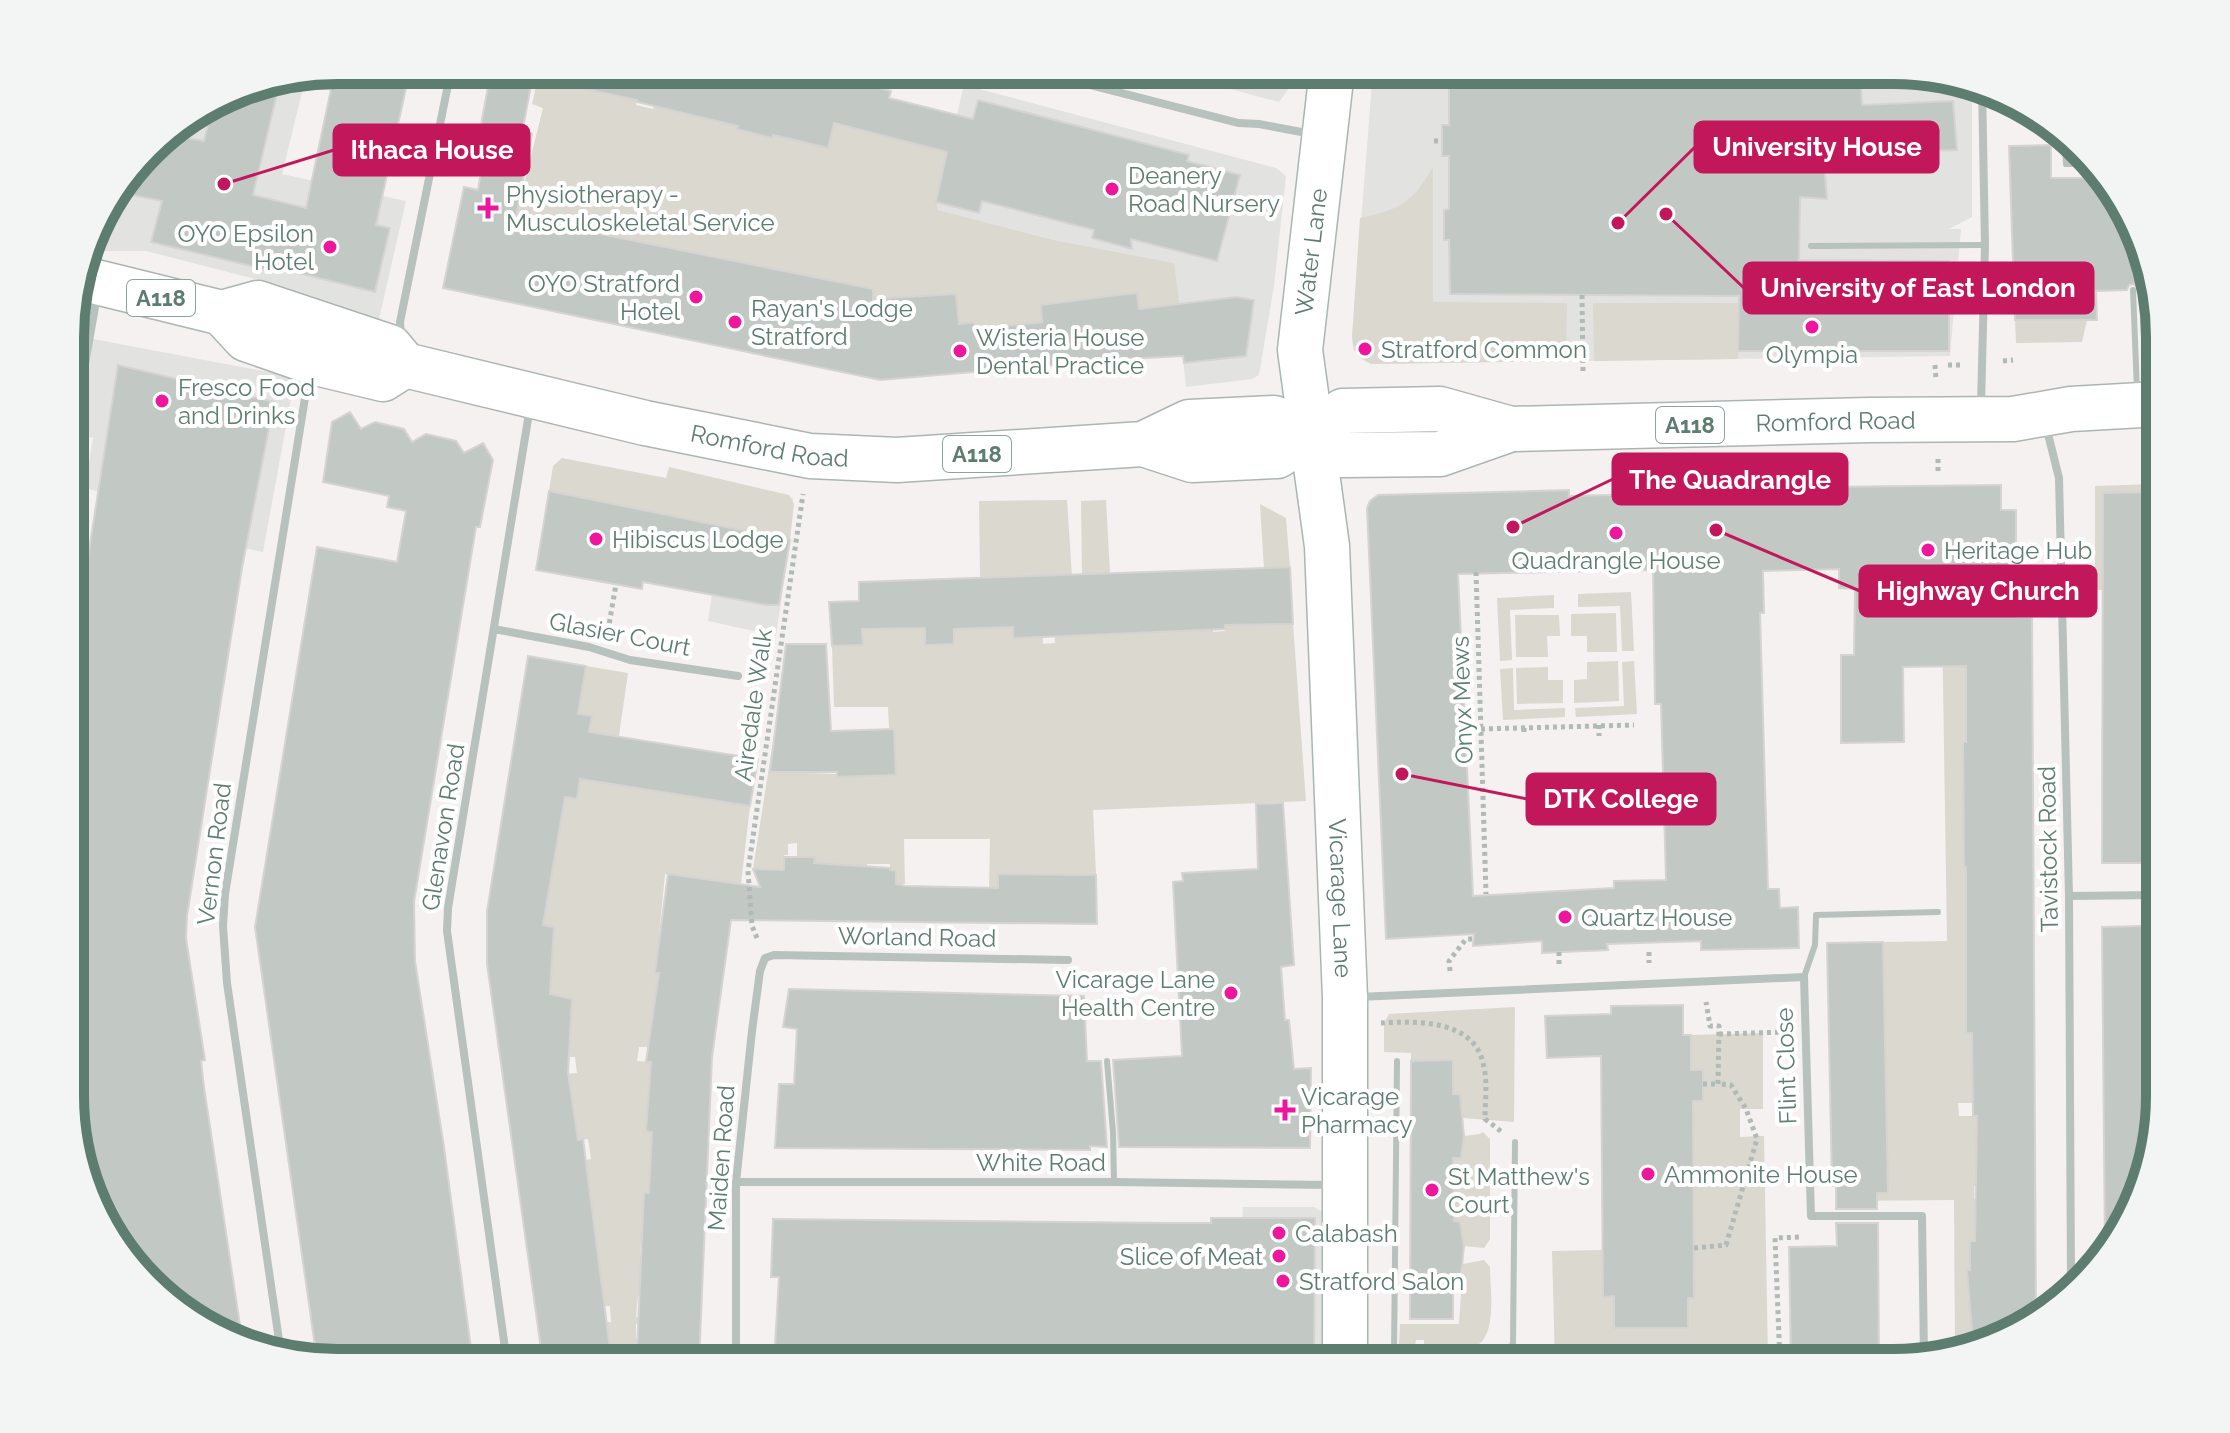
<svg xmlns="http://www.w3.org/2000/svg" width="2230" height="1433" viewBox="0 0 2230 1433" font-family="Raleway,sans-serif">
	<rect width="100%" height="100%" fill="#f5f1f0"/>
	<path fill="#e2e2e1" d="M1159 70H1293L1292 84 1279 102Z
		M1373 70H1893L1972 83V217L1949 229H1961L1950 356 1371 364 1360 358 1353 349 1352 337Z
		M306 76 282 174 406 201 377 328 263 281 146 251H88L98 219 161 137 165 134 182 137 189 119 235 90Z
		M964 85 1276 168 1286 176 1274 286 1259 375 1252 379 1186 387 1173 263 1054 240 937 210 936 202Z
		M72 335 295 377 263 552 208 541 100 492 85 488 93 438 72 433Z
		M726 481 793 498 790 540 776 636 708 621 722 527Z
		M1243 1207H1314L1325 1214 1326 1363H1235Z"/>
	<path fill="#dad8cf" d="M540 70H560L606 82 604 93 620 96 645 70 636 105 653 109 654 106 725 123 747 89 738 129 772 138 782 99 836 113 855 128 927 147H948L936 201 938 210 1054 240 1174 263 1180 310 1140 315 1137 293 1043 326 1036 322 975 329 974 322 959 324 874 379 873 289 801 274 793 312 787 271 741 262 732 299 728 259 682 250 673 287 668 247 623 238 614 275 609 235 562 226 554 263 511 237 543 108 532 104Z
		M1433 167V302L1567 303 1566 361 1371 364C1358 357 1354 351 1352 337L1360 218C1401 209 1412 203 1433 167Z
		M1593 303H1739L1738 359 1594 361Z
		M2015 320H2087L2082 342 2016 343Z
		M562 458 666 478 669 467 789 495 794 504 790 540 549 491 553 466Z
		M2155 484V492L2103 493V590H2095V486Z
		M1067 500 1072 576 980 577 979 501Z
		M1106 500 1110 574 1082 576 1081 501Z
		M1260 504 1286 518 1290 567 1264 569Z
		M1631 592 1634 651H1622L1620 606 1578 607V594Z
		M1554 595V608L1510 610 1512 660 1500 661 1497 598Z
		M1616 613 1617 652H1587V636H1571V614Z
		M1515 615H1559L1560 636H1547L1548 657H1516Z
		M1942 619 1977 659 1992 731H1966V742L1963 743 1973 811H1963V824L1993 852H1964V866L1974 867 1965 966 1994 976H1966L1965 991 1994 1019H1965V1032L1980 1033 1995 1103H1958L1959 1116H1977V1130L1996 1185 1974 1186V1199H1977L1978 1241H1970V1261L1996 1269 1968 1270V1298H1996L1971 1308 1973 1343 1955 1349 1954 1200 1839 1201 1838 1194 1888 1193 1883 942 1947 941Z
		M1212 620 1213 632 1225 631V625L1293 624 1306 801 1093 810 1096 875 998 874V888H989L990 839H904L905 884H896V871L890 870V864H867V883L849 871V865L832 864 814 882 815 858 797 857V843L788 844V855H784V870L753 869 774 735 778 772 837 774V777L896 774 894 730 889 729 888 707H834L832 646 862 645V629L925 628 926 645 954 644 953 624 996 623 997 628 1013 627V637L1042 626 1043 644 1055 643 1054 626 1140 633V623C1158 634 1166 632 1185 621V631L1197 630Z
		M1618 661 1619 701 1574 703V680L1587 679V662Z
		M1634 661 1637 714 1576 717 1575 708 1624 706 1622 662Z
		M586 666 628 673 612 784 750 806 741 884 665 874 659 936 687 941 655 973 671 975 659 1047H639L637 1061 673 1063 670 1115 646 1116V1131L652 1132 651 1151 664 1242 641 1241 640 1255 643 1256 662 1298 638 1296 636 1317 663 1318V1325L636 1324V1338L648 1339V1352L661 1353V1363H595L603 1361 601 1346 577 1324 611 1322 610 1306 595 1307 584 1230 595 1229 586 1160 591 1159 588 1139 574 1141 542 1075 577 1073 575 1057H565L572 999 554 995 531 1000 552 955 554 927 538 924 551 782 589 732 591 716 575 713Z
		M1548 667V680H1563V703L1517 704 1516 668Z
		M1513 668 1514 710 1565 708V717L1503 720 1500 669Z
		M1515 1007 1514 1122 1463 1118 1460 1094H1453V1060L1411 1061V1053L1384 1052V1023L1389 1014Z
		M1763 1033V1109H1740V1137L1764 1136 1768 1362 1555 1363 1552 1251 1603 1250V1296H1614L1615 1328 1688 1327V1298H1694L1693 1101 1702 1070H1691V1035Z
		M1483 1132 1490 1139V1239L1484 1248 1464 1246 1460 1222 1454 1221 1453 1158H1461L1464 1136 1480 1134Z
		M1484 1260 1490 1267C1490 1289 1499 1343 1470 1348 1456 1350 1438 1347 1424 1346V1340H1416L1415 1346 1399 1345 1400 1324H1459L1463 1264Z"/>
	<path fill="#c2c9c5" stroke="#d6d3d3" stroke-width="2" fill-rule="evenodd" d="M335 70H410L376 225 390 228 375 292 270 266 268 270 151 242 162 201 118 192 165 134 204 141 213 104 235 90 280 81 253 195 306 208Z
		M491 70H534L522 133 532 134 516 217 873 289V299L956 294 959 324 974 322 975 329 1042 322 1041 305 1118 295 1137 293 1139 309 1236 297 1254 300 1246 356 1184 363 1183 356 1126 359 880 380 443 288 464 187 478 190 489 126 481 125Z
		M556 70H850L848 80 891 91 889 98 973 119 978 100 1189 155 1187 161 1240 175 1217 261 1131 239 1132 249 1092 238 1094 230 982 201 979 213 936 202 947 152 834 123 828 148 773 135 772 138 737 129 738 126 637 102V100L555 82Z
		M1449 70H1860L1862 105 1953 101 1957 150 1823 154 1827 199 1800 197 1799 260 1949 261V351H1738L1739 296 1450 294 1449 240H1444V210L1449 209V156H1442V125H1449Z
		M2051 145V178H2100L2124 203 2151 290H2139L2134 284 2129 285 2127 290 2096 291 2097 320H2015L2009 146Z
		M118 365 274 402 242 568 187 916 186 938 205 1060 201 1061 204 1087 243 1345 189 1318 115 1244 72 1130V659Z
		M350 412 361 429 375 422 404 429 412 442 426 434 456 441 464 453 483 443 493 460 480 527H476L414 902 415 961 444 1147 473 1363H432L431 1354 366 1363 317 1360 255 927 317 547 397 562 406 511 387 507 389 496 323 482 332 422Z
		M2001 485V510H2016V617H2032L2036 1318 2027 1327 1973 1343 1967 1270H1970V1241H1975L1977 1116H1973L1972 1033H1966V867H1964L1963 742H1966V666L1903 667 1904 742 1841 743V655H1854L1855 589 1839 588V569L1763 571 1764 613H1760L1768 889H1779L1780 908 1798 907 1799 948 1701 950V941L1607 944 1608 950 1542 953V941L1473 946 1474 934 1386 939 1367 508 1370 501 1378 495 1569 490V496L1650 494V489ZM1653 570 1655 704H1661L1666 880 1614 881V888L1473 896 1458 574Z
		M549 491 790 540 779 605H767L643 582 642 589 536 570Z
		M2155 492 2156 505H2159V573H2155L2156 664H2159V856L2143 855 2142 863H2102L2103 493Z
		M1290 567 1293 624 1225 625V629L1042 637 1013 638V627L954 629V644L925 645V628L862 629 863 645 832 646 829 602 859 601V582Z
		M786 644H826L831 731 894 729 896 775 837 777V772H770Z
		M528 656 586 666 578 714 592 716 589 732 758 759 750 806 580 779 577 799 565 797 543 925 554 927 550 994 572 999 568 1073 578 1140 583 1139 610 1349 601 1348 603 1363H543L487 964V911Z
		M1283 803 1294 965 1281 967 1285 1020H1289L1294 1069 1311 1068 1310 1148 1119 1147 1113 1060 1182 1056 1173 882 1183 881 1182 873 1258 869 1256 804Z
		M784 857H815L814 863 890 868V870L896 871V884L905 886 998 888V874L1096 875 1097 924 731 920 712 1057 699 1363H661L662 1352 637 1351 644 1193H649L652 1132 646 1131 651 1062H646L659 973H655L668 874 760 887 753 869 784 870Z
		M2143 926V934H2156V947H2159V1113L2115 1244 2105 1254 2102 927Z
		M1883 942 1888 1193H1877V1209H1836V1186H1832L1827 943Z
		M789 989 1084 996 1087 1061H1101L1107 1147 1090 1146V1150L775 1148 779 1084H794L797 1029 783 1027Z
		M1683 1005V1035H1691V1070H1703V1101H1693L1694 1298H1688V1328H1614V1296L1603 1297 1601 1056 1547 1058 1545 1016 1611 1014V1006Z
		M1453 1060V1094H1460L1464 1136 1461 1158H1453L1454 1221 1460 1222 1464 1246 1460 1286H1453V1319H1410L1411 1061Z
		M1211 1218H1315L1314 1363H774L779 1277H771L773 1219 1169 1223H1211Z
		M1836 1223H1878L1879 1362H1791L1789 1247 1837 1246Z"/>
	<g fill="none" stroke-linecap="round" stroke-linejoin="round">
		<g stroke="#aab6b1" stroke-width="47">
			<g id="secondary">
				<path id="s1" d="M1332 70 1300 350 1327 546 1345 998V1363"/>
			</g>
		</g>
		<g stroke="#abb6b2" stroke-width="47">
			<g id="primary">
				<path id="s2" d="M80 278 222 313 258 303 390 347 405 365 645 423 810 456 897 460 1143 444 1189 422 1274 418 1312 434 1344 455 1440 454 1511 429"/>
				<path d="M222 313 246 339 312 362 383 379 405 365"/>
				<path id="s3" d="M1143 444 1192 460 1277 456 1312 434 1343 411 1440 409 1511 429 1869 420 2013 419 2071 409 2159 404"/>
			</g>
		</g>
		<path stroke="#b2bab7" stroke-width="5" stroke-dasharray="4 4" stroke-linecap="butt" d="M1434 141H1442
			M1582 295 1583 375
			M2003 361 2013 360
			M1935 365 1936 380
			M1948 365H1961
			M1938 459V473
			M1476 572 1486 894
			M608 631 616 584
			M1599 725V736
			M1524 728V736
			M1481 729 1634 725
			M757 938 752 926 748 871 803 494
			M1559 952V967
			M1649 952V963
			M1450 971 1449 961 1466 939H1474
			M1381 1023C1416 1021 1473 1019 1483 1063 1488 1081 1485 1101 1485 1119L1502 1132
			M1719 1034 1786 1032
			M1703 1084H1718
			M1694 1248 1726 1245 1757 1139 1746 1109 1731 1085 1718 1084 1719 1026H1710L1706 1002
			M1780 1362 1775 1238 1802 1237"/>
		<path stroke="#b7c1bd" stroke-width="6" d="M1982 90H1991
			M2065 141 2066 164H2087
			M1811 246 1985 245
			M2133 290 2137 391
			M1804 977 1815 945 1816 915 1938 912
			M1107 1061 1113 1132 1114 1182
			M1361 1353 1502 1358 1509 1352 1513 1343 1515 1142
			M1394 1355 1397 1061"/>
		<path stroke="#b7c1bd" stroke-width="8" d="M1032 70 1239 123 1259 124 1312 134
			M401 336 400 322 451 70
			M1981 406 1985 245 1982 86
			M2046 426 2059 478 2069 896 2071 1286
			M72 437 97 296
			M494 629 589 647 630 660 738 676
			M2069 896 2159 895
			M1358 997 1804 977 1811 1216H1922L1924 1358
			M736 1182H1114L1332 1185
			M281 1354 227 983 223 926 225 894 309 373
			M507 1363 447 931 448 908 530 407
			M736 1363V1182L752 1031 760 971 765 958 774 955 1068 960"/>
		<use href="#secondary" stroke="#fff" stroke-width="44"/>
		<use href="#primary" stroke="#fff" stroke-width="44"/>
	</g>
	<g fill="#ef169e" stroke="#fff" stroke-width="3">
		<circle cx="1112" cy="189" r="8"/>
		<path d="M484 196h8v8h8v8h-8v8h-8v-8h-8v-8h8z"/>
		<circle cx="330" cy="247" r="8"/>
		<circle cx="696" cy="297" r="8"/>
		<circle cx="735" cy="322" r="8"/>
		<circle cx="1812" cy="327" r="8"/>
		<circle cx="1365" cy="349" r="8"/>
		<circle cx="960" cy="351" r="8"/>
		<circle cx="162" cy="401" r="8"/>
		<circle cx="1616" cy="533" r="8"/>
		<circle cx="596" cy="539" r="8"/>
		<circle cx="1928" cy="550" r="8"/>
		<circle cx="1565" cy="917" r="8"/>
		<circle cx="1231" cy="993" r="8"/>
		<path d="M1281 1098h8v8h8v8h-8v8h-8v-8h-8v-8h8z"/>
		<circle cx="1648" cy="1174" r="8"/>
		<circle cx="1432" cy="1190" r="8"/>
		<circle cx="1279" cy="1233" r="8"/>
		<circle cx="1279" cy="1256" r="8"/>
		<circle cx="1283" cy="1281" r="8"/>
	</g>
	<g text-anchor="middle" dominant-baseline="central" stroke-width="8" stroke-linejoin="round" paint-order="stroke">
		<g fill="#fff" stroke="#8ea49b" stroke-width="2">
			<rect x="127" y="280" width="68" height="36" rx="6"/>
			<rect x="1656" y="407" width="68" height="36" rx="6"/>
			<rect x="943" y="436" width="68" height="36" rx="6"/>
		</g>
		<g font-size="22" font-weight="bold" fill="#5d7d70">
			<text x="161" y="298">A118</text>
			<text x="1690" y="425">A118</text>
			<text x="977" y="454">A118</text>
		</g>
		<g font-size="24" fill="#5d7d70" stroke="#fff" text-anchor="start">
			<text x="1128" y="175">Deanery<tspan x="1128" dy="28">Road Nursery</tspan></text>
			<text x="506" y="194">Physiotherapy -<tspan x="506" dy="28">Musculoskeletal Service</tspan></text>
			<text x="314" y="233" text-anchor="end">OYO Epsilon<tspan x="314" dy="28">Hotel</tspan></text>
			<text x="680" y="283" text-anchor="end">OYO Stratford<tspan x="680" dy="28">Hotel</tspan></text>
			<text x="751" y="308">Rayan's Lodge<tspan x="751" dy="28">Stratford</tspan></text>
			<text x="976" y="337">Wisteria House<tspan x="976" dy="28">Dental Practice</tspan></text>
			<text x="1381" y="349">Stratford Common</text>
			<text x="1812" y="354" text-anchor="middle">Olympia</text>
			<text x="178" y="387">Fresco Food<tspan x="178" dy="28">and Drinks</tspan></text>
			<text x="612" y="539">Hibiscus Lodge</text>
			<text x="1944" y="550">Heritage Hub</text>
			<text x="1616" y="560" text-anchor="middle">Quadrangle House</text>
			<text x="1581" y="917">Quartz House</text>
			<text x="1215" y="979" text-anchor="end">Vicarage Lane<tspan x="1215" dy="28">Health Centre</tspan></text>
			<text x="1301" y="1096">Vicarage<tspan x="1301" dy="28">Pharmacy</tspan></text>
			<text x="1664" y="1174">Ammonite House</text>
			<text x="1448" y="1176">St Matthew's<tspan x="1448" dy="28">Court</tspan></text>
			<text x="1295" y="1233">Calabash</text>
			<text x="1263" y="1256" text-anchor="end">Slice of Meat</text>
			<text x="1299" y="1281">Stratford Salon</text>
		</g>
		<g font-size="24" fill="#5d7d70" stroke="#fff">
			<text transform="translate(1311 252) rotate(-83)">Water Lane</text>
			<text stroke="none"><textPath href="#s3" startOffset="712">Romford Road</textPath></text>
			<text stroke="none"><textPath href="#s2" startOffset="720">Romford Road</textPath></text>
			<text transform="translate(620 634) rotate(11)">Glasier Court</text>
			<text transform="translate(1462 700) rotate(-92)">Onyx Mews</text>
			<text transform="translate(753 705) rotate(-82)">Airedale Walk</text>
			<text transform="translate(443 827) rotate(-81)">Glenavon Road</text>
			<text transform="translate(2048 849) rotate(-91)">Tavistock Road</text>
			<text transform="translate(214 854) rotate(-83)">Vernon Road</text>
			<text stroke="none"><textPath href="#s1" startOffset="832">Vicarage Lane</textPath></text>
			<text transform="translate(917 937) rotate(1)">Worland Road</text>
			<text transform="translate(1786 1066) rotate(-92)">Flint Close</text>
			<text transform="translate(721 1158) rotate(-86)">Maiden Road</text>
			<text x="1041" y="1162">White Road</text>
		</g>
	</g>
	<path d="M0 0H2230V1433H0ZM337 84H1893A253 253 0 0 1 2146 337V1096A253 253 0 0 1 1893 1349H337A253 253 0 0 1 84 1096V337A253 253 0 0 1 337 84Z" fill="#f2f5f4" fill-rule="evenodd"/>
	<path fill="none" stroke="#5d7d70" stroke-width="10" d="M337 84H1893A253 253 0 0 1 2146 337V1096A253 253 0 0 1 1893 1349H337A253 253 0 0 1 84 1096V337A253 253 0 0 1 337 84Z"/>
	<path fill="none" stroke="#c2185b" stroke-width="3" d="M1618 223L1695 147M224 184L334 150M1666 214L1744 288M1513 527L1613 479M1716 530L1860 591M1402 774L1527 799"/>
	<g fill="#c2185b" stroke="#fff" stroke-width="3">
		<circle cx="1618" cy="223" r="8"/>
		<circle cx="224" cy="184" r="8"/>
		<circle cx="1666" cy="214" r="8"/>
		<circle cx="1513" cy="527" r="8"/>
		<circle cx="1716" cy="530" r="8"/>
		<circle cx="1402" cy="774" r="8"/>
	</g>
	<g fill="#c2185b" stroke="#c2185b" stroke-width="3">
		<rect x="1695" y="122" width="243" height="50" rx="8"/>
		<rect x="334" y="125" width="195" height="50" rx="8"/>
		<rect x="1744" y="263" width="349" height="50" rx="8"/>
		<rect x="1613" y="454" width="234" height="50" rx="8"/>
		<rect x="1860" y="566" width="236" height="50" rx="8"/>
		<rect x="1527" y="774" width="188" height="50" rx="8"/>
	</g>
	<g font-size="26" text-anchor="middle" font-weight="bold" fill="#fff">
		<text x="1817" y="156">University House</text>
		<text x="432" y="159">Ithaca House</text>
		<text x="1918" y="297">University of East London</text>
		<text x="1730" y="489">The Quadrangle</text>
		<text x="1978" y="600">Highway Church</text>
		<text x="1621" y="808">DTK College</text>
	</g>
</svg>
